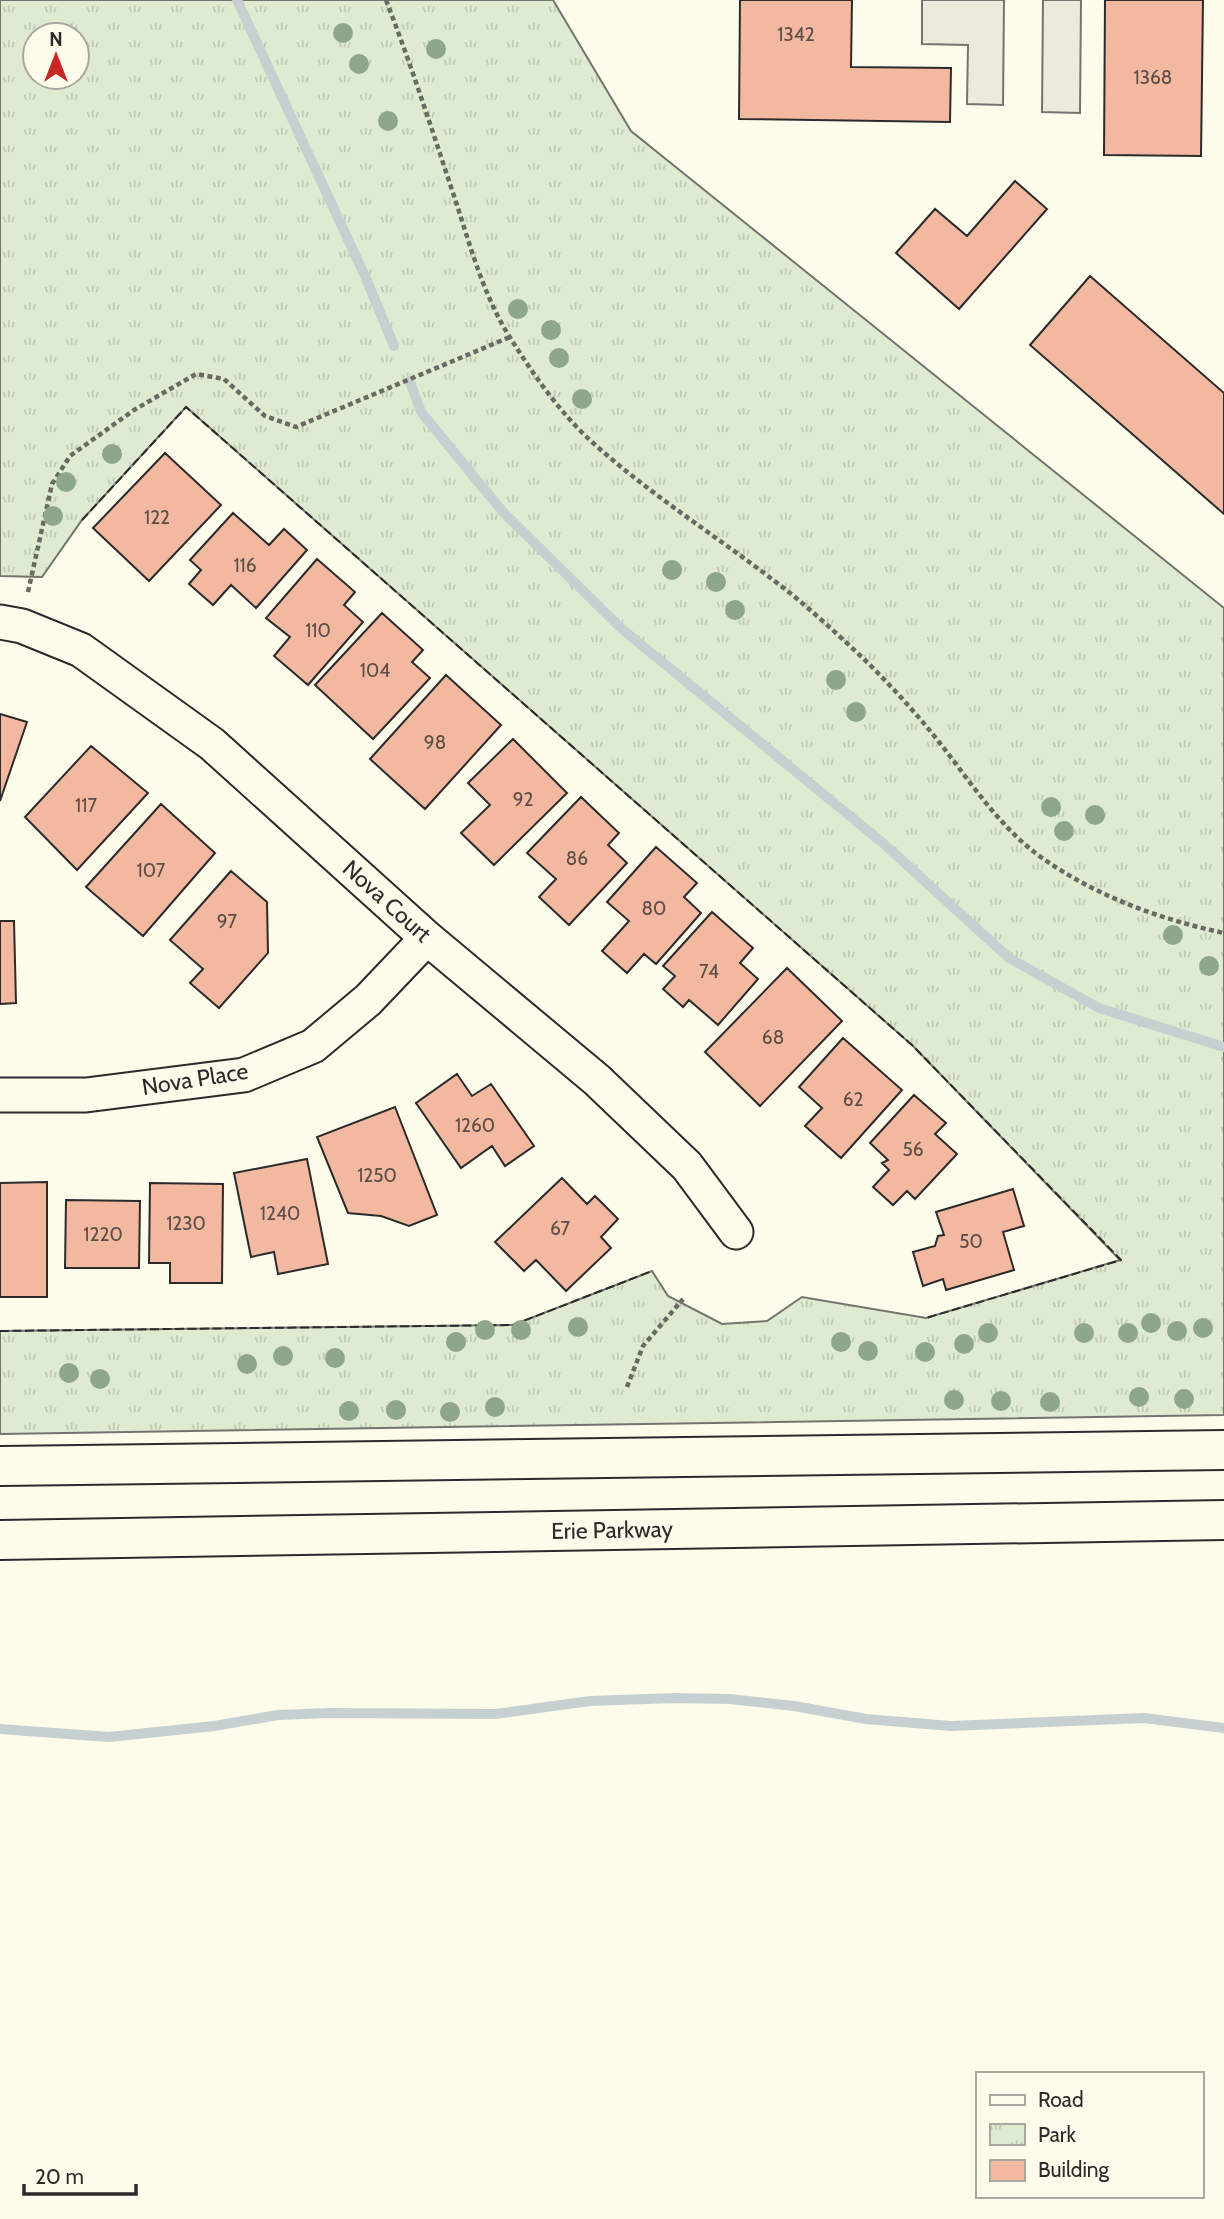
<svg xmlns="http://www.w3.org/2000/svg" width="1224" height="2219" viewBox="0 0 1224 2219" font-family="Cabin,sans-serif">
	<defs>
		<pattern id="park-tufts" width="24" height="20" patternUnits="userSpaceOnUse" patternTransform="scale(1.75)"><rect width="24" height="20" fill="#deebd1"/><path d="M3 7l-1-3M5 7V3M7 7l1-3M15 17l-1-3M17 17v-4M19 17l1-3" fill="none" stroke="#bfcab4"/></pattern>
	</defs>
	<rect width="100%" height="100%" fill="#fdfbea"/>
	<path fill="url(#park-tufts)" stroke="#74746e" stroke-width="2" fill-rule="evenodd" d="M0 0H553L631 131 1224 608V1415L0 1434V1331L513 1325 652 1271 668 1296 722 1324 767 1321 802 1297 926 1318 1120 1260 913 1046 186 407 82 520 42 577 0 576ZM35 35H77V77H35Z"/>
	<path fill="#eceadb" stroke="#74746e" stroke-width="2" d="M922 0H1004L1003 105 967 104 968 45 922 44Z
		M1043 0H1081L1080 113 1042 112Z"/>
	<g fill="none" stroke-linecap="round" stroke-linejoin="round">
		<path stroke="#c7d0d0" stroke-width="10" d="M237 0 365 276 394 346
			M410 382 421 412 502 511 622 629 884 844 1009 958 1099 1008 1224 1047
			M0 1729 109 1737 214 1726 278 1715 328 1713 495 1714 590 1701 676 1698 730 1699 794 1706 866 1719 951 1726 1144 1718 1224 1728"/>
	</g>
	<path fill="#f2b8a0" stroke="#2b2b2b" stroke-width="2" d="M740 0H852L851 67 951 68 950 122 739 119Z
		M1105 0H1203L1201 156 1104 155Z
		M1015 181 1047 209 959 309 896 253 935 209 967 236Z
		M1090 276 1224 393V514L1030 345Z
		M165 453 221 505 149 581 93 528Z
		M233 513 269 545 284 529 307 550 256 608 231 585 213 605 189 584 201 570 190 560Z
		M317 559 355 592 344 605 363 622 308 685 274 656 290 637 266 618Z
		M382 613 423 650 412 662 430 678 373 739 315 685Z
		M446 675 501 725 425 809 370 759Z
		M0 714 27 722 0 801Z
		M513 739 567 793 494 865 461 833 490 805 468 783Z
		M91 746 148 793 77 870 25 817Z
		M581 797 619 833 608 845 627 863 569 925 539 897 556 879 527 853Z
		M161 804 215 853 143 936 86 887Z
		M656 847 697 883 684 897 701 913 656 964 644 954 627 973 602 951 629 921 607 902Z
		M231 871 267 902 268 953 219 1008 190 983 203 969 170 940Z
		M712 912 753 948 740 963 758 979 718 1025 689 1000 683 1007 663 989 675 976 663 966Z
		M0 921H14L16 1003 0 1004Z
		M787 968 842 1021 760 1106 705 1052Z
		M843 1038 902 1090 841 1158 805 1126 822 1108 799 1087Z
		M457 1074 472 1096 491 1084 534 1146 505 1166 492 1146 461 1168 416 1103Z
		M914 1095 946 1123 935 1134 957 1154 915 1199 907 1191 893 1205 873 1187 889 1170 882 1163 888 1160 870 1143Z
		M395 1107 437 1215 409 1226 381 1216 348 1213 317 1137Z
		M307 1159 328 1264 278 1274 274 1252 251 1257 234 1173Z
		M562 1178 587 1204 595 1196 618 1219 601 1237 611 1248 566 1291 536 1260 524 1271 495 1242Z
		M47 1182V1297H0V1183Z
		M150 1183 223 1184 222 1283H170V1263H149Z
		M1013 1189 1024 1226 1003 1232 1014 1270 946 1290 943 1279 923 1286 913 1252 935 1246 938 1236 944 1235 936 1212Z
		M66 1200 140 1201 139 1268H65Z"/>
	<g fill="none" stroke-linecap="round" stroke-linejoin="round">
		<g stroke="#2b2b2b" stroke-width="37">
			<path id="street" d="M0 622 22 626 81 650 212 744 427 938 597 1080 687 1166 736 1232
				M0 1095H86L244 1075 313 1046 368 1000 427 938"/>
		</g>
		<g stroke="#2b2b2b" stroke-width="42">
			<path id="secondary" d="M0 1466 1224 1450
				M0 1540 1224 1520"/>
		</g>
		<path stroke="#6a6964" stroke-width="4.5" stroke-dasharray="5 3.5" stroke-linecap="butt" d="M386 0C412 67 434 136 457 205 471 249 485 299 511 339 533 374 560 413 592 442 655 499 729 544 795 597 820 618 845 641 868 663 893 688 917 714 939 742 970 781 997 824 1038 855 1093 895 1158 919 1224 933
			M28 592 52 484 70 456 134 410 196 374 224 379 265 416 296 427 510 337
			M627 1387 643 1346 683 1299"/>
		<use href="#street" stroke="#fdfbea" stroke-width="33"/>
		<use href="#secondary" stroke="#fdfbea" stroke-width="38"/>
		<path stroke="#2b2b2b" stroke-width="2" stroke-dasharray="9 3.5" stroke-linecap="butt" d="M82 520 186 407 913 1046 1121 1260 926 1318
			M0 1331 513 1325 652 1271"/>
	</g>
	<g fill="#8ea78a">
		<circle cx="343" cy="33" r="10"/>
		<circle cx="436" cy="49" r="10"/>
		<circle cx="359" cy="64" r="10"/>
		<circle cx="388" cy="121" r="10"/>
		<circle cx="518" cy="309" r="10"/>
		<circle cx="551" cy="330" r="10"/>
		<circle cx="559" cy="358" r="10"/>
		<circle cx="582" cy="399" r="10"/>
		<circle cx="112" cy="454" r="10"/>
		<circle cx="66" cy="482" r="10"/>
		<circle cx="53" cy="516" r="10"/>
		<circle cx="672" cy="570" r="10"/>
		<circle cx="716" cy="582" r="10"/>
		<circle cx="735" cy="610" r="10"/>
		<circle cx="836" cy="680" r="10"/>
		<circle cx="856" cy="712" r="10"/>
		<circle cx="1051" cy="807" r="10"/>
		<circle cx="1095" cy="815" r="10"/>
		<circle cx="1064" cy="831" r="10"/>
		<circle cx="1173" cy="935" r="10"/>
		<circle cx="1209" cy="966" r="10"/>
		<circle cx="1151" cy="1323" r="10"/>
		<circle cx="578" cy="1327" r="10"/>
		<circle cx="1203" cy="1328" r="10"/>
		<circle cx="485" cy="1330" r="10"/>
		<circle cx="521" cy="1330" r="10"/>
		<circle cx="1177" cy="1331" r="10"/>
		<circle cx="988" cy="1333" r="10"/>
		<circle cx="1084" cy="1333" r="10"/>
		<circle cx="1128" cy="1333" r="10"/>
		<circle cx="456" cy="1342" r="10"/>
		<circle cx="841" cy="1342" r="10"/>
		<circle cx="964" cy="1344" r="10"/>
		<circle cx="868" cy="1351" r="10"/>
		<circle cx="925" cy="1352" r="10"/>
		<circle cx="283" cy="1356" r="10"/>
		<circle cx="335" cy="1358" r="10"/>
		<circle cx="247" cy="1364" r="10"/>
		<circle cx="69" cy="1373" r="10"/>
		<circle cx="100" cy="1379" r="10"/>
		<circle cx="1139" cy="1397" r="10"/>
		<circle cx="1184" cy="1399" r="10"/>
		<circle cx="954" cy="1400" r="10"/>
		<circle cx="1001" cy="1401" r="10"/>
		<circle cx="1050" cy="1402" r="10"/>
		<circle cx="495" cy="1407" r="10"/>
		<circle cx="396" cy="1410" r="10"/>
		<circle cx="349" cy="1411" r="10"/>
		<circle cx="450" cy="1412" r="10"/>
	</g>
	<g text-anchor="middle" dominant-baseline="central" stroke-width="5" stroke-linejoin="round" paint-order="stroke">
		<g font-size="19" fill="#5d4e48">
			<text x="796" y="34">1342</text>
			<text x="1153" y="77">1368</text>
			<text x="157" y="517">122</text>
			<text x="245" y="565">116</text>
			<text x="318" y="630">110</text>
			<text x="375" y="670">104</text>
			<text x="435" y="742">98</text>
			<text x="523" y="799">92</text>
			<text x="86" y="805">117</text>
			<text x="577" y="858">86</text>
			<text x="151" y="870">107</text>
			<text x="654" y="908">80</text>
			<text x="227" y="921">97</text>
			<text x="709" y="971">74</text>
			<text x="773" y="1037">68</text>
			<text x="853" y="1099">62</text>
			<text x="475" y="1125">1260</text>
			<text x="913" y="1149">56</text>
			<text x="377" y="1175">1250</text>
			<text x="280" y="1213">1240</text>
			<text x="186" y="1223">1230</text>
			<text x="560" y="1228">67</text>
			<text x="103" y="1234">1220</text>
			<text x="971" y="1241">50</text>
		</g>
		<g font-size="23" fill="#2b2b2b" stroke="#fdfbea">
			<text transform="translate(387 901) rotate(42)">Nova Court</text>
			<text transform="translate(195 1079) rotate(-9)">Nova Place</text>
			<text transform="translate(612 1530) rotate(-1)">Erie Parkway</text>
		</g>
	</g>
	<rect x="976" y="2072" width="228" height="126" fill="#fdfbea" stroke="#a9a89e" stroke-width="2"/>
	<rect x="990" y="2095" width="35" height="10" fill="#fdfbea" stroke="#a9a89e" stroke-width="2"/>
	<text x="1038" y="2107" font-size="21" fill="#2b2b2b">Road</text>
	<rect x="990" y="2124" width="35" height="21" fill="url(#park-tufts)" stroke="#a9a89e" stroke-width="2"/>
	<text x="1038" y="2142" font-size="21" fill="#2b2b2b">Park</text>
	<rect x="990" y="2160" width="35" height="21" fill="#f2b8a0" stroke="#a9a89e" stroke-width="2"/>
	<text x="1038" y="2177" font-size="21" fill="#2b2b2b">Building</text>
	<g transform="translate(56 56)"><circle r="33" fill="#fdfbea" stroke="#a9a89e" stroke-width="2"/>
	<path d="M0-5L12 26L0 18L-12 26Z" fill="#c62828"/>
	<text y="-10" font-size="19" font-weight="bold" text-anchor="middle" fill="#2b2b2b">N</text>
	</g>
	<path d="M24 2184v10h112v-10" fill="none" stroke="#2b2b2b" stroke-width="3.5"/>
	<text x="35" y="2184" font-size="21" fill="#2b2b2b" stroke="#fdfbea" stroke-width="5" paint-order="stroke">20 m</text>
</svg>
